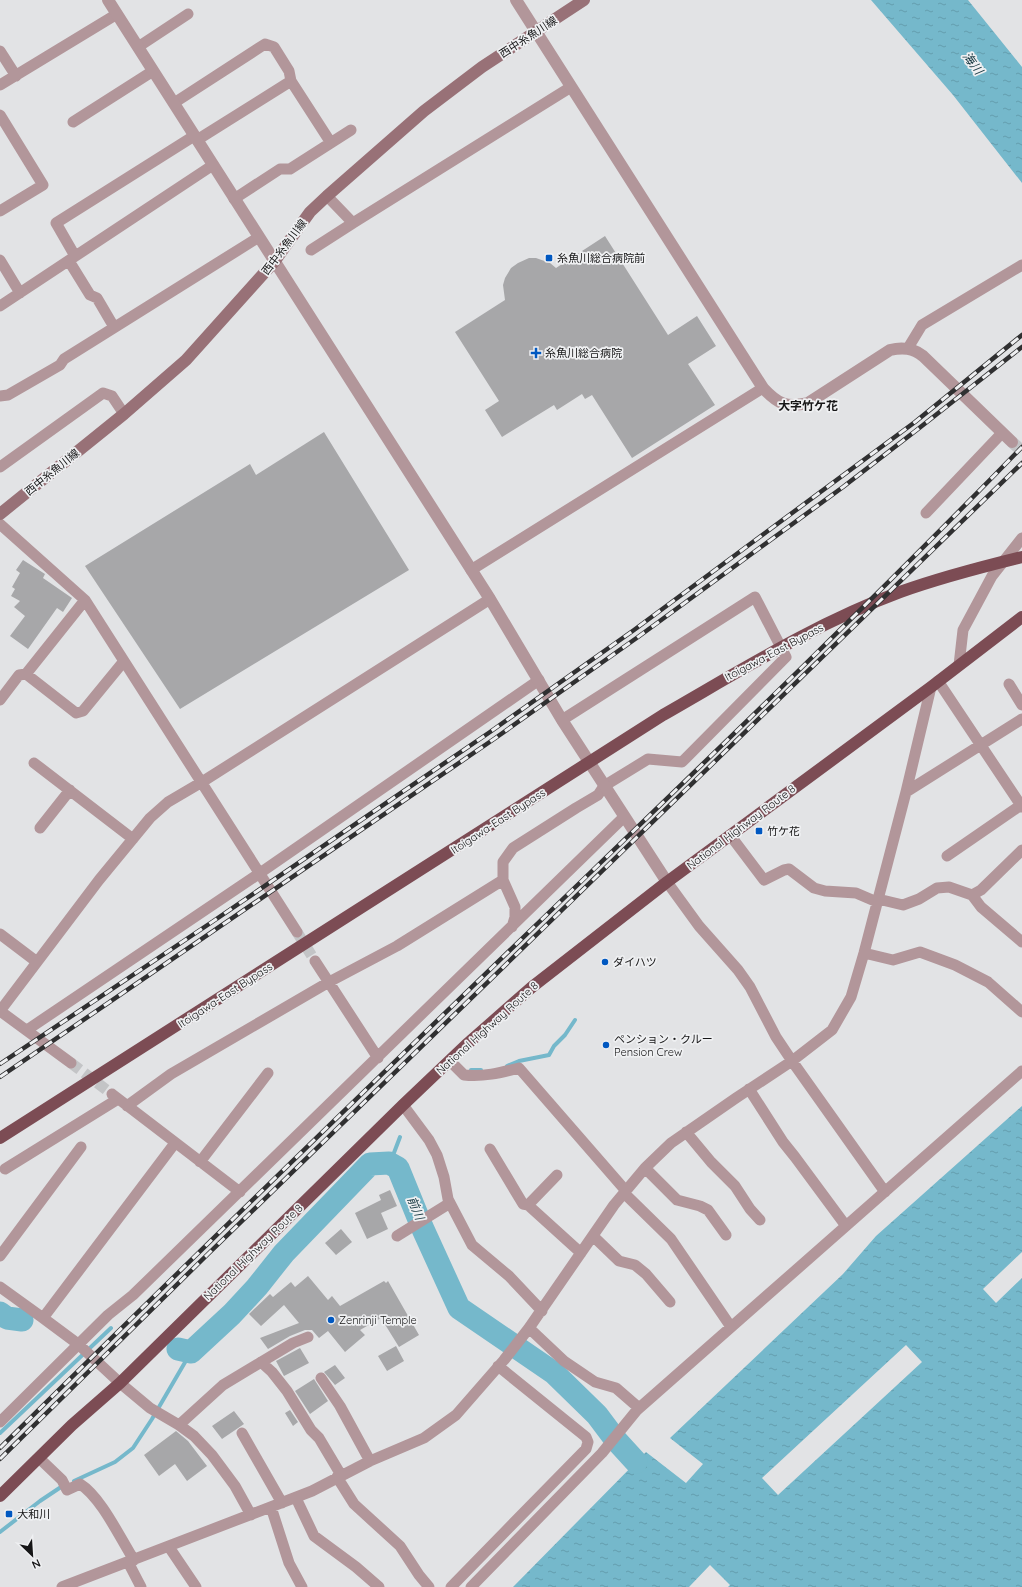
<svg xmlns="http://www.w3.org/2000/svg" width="1022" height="1587" viewBox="0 0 1022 1587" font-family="Quicksand,'Noto Sans JP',sans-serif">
	<defs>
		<pattern id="water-ripples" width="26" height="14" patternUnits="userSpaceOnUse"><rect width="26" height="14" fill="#75b8cb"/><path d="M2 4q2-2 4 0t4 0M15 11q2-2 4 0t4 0" fill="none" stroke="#649dae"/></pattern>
	</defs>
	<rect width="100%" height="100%" fill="#e2e3e5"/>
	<path fill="url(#water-ripples)" d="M871 0H968L1022 67V183L953 95Z
		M1022 1106V1587H513L646 1452 686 1483 703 1464 670 1438 843 1274 876 1236Z"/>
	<path fill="#e2e3e5" d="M1022 1252V1278L996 1303 983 1289Z
		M906 1345 922 1362 778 1495 762 1478Z
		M710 1565 730 1585 728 1587H689Z"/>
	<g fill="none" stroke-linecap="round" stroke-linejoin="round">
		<path stroke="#75b8cb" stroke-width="4" d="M507 1066 519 1061 549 1055 554 1046 565 1035 575 1020
			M471 1070H481
			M393 1165 392 1158 400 1137
			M0 1433 111 1328
			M74 1481 115 1462 133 1448 152 1419 191 1352
			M0 1532 40 1501 64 1485"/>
		<path stroke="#75b8cb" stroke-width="23" d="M0 1313 7 1318 22 1320
			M178 1349 191 1352 232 1314 257 1287 284 1253 370 1164 389 1163 398 1168 422 1227 459 1308 554 1373 597 1415 615 1439 636 1462"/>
	</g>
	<path fill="#a7a7a9" d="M605 236 668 335 697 316 716 346 688 364 715 405 632 458 592 395 585 399 582 394 557 410 554 405 502 437 485 410 499 401 455 332 505 300 503 285 505 278 511 268 518 263 529 258H536L550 263 556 268Z
		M324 432 409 570 180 709 85 566 250 464 256 475Z
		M23 560 45 574 43 578 72 598 63 612 57 608 28 649 10 636 25 616 14 607 20 601 11 596 15 589 12 587 20 573 16 570Z
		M390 1190 397 1206 381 1213 388 1229 367 1239 355 1213 381 1200 379 1195Z
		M341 1229 352 1242 336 1255 325 1243Z
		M308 1276 328 1300 332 1296 340 1306 384 1281 386 1283 388 1281 419 1335 399 1347 381 1318 360 1330 365 1335 345 1352 328 1331 319 1338 312 1330H305L290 1336 268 1349 260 1338 299 1323 284 1305 261 1326 249 1314 270 1294 273 1297 291 1282 295 1287Z
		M396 1346 404 1361 387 1371 378 1356Z
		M300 1348 309 1363 284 1376 276 1361Z
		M335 1365 345 1378 335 1385 324 1372Z
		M314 1379 328 1401 310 1414 295 1391Z
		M290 1410 298 1422 293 1426 285 1413Z
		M234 1411 244 1424 222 1439 212 1426Z
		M176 1431 188 1441 207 1466 187 1481 175 1464 159 1476 144 1455Z"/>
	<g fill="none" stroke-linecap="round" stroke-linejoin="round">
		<path stroke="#c3c4c6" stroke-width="11" stroke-dasharray="11 5.5" stroke-linecap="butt" d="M297 932 315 961
			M71 1063 112 1094"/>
		<path stroke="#c3c4c6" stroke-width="12" stroke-dasharray="12 6" stroke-linecap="butt" d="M1012 442 1022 451"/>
		<path stroke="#b2969a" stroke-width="11" d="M138 47 188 14
			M0 51 16 76
			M291 81 331 143
			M0 85 117 14
			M174 103 265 44 274 47 289 71 291 81 197 140
			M0 115 43 185 0 211
			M73 122 153 71
			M327 196 353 223 571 87
			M234 199 280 169H290L351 130
			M311 250 353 223
			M75 256 56 223 194 136
			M0 260 20 293
			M69 261 90 295 97 298 114 327
			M0 306 213 165
			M908 348 922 325 1022 265
			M0 396 8 395 60 365 64 359 259 237
			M0 467 103 393 112 396 124 414
			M926 513 1002 433
			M0 524 85 600 297 932
			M471 570 763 388
			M959 665 963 630 992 576 1022 538
			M26 674 76 713 83 711 124 661
			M938 681 1022 807
			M1009 684 1022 705
			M0 700 19 675 26 674 85 600
			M34 763 133 839
			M906 792 1022 719
			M40 828 70 790
			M730 835 764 880 784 870 789 869 814 888 825 891 856 893 877 902
			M947 856 1021 805
			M667 882 699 926 738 970 750 987 776 1037 792 1061 885 1192
			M972 895 981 907 1022 942
			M878 899 903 905 919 899 937 888 949 887 972 895 981 890 1022 850
			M512 927 515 917V907L503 880V862L513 848 576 808 598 795 604 786 648 759 682 762 786 657 755 597 562 720
			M0 934 37 962
			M864 953 893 960 920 952 955 965 988 982 1022 1012
			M315 961 378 1058
			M0 1011 99 880 150 818 168 802 202 782 490 599
			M0 1011 71 1063
			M27 1030 260 873 539 680
			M450 1061 464 1075C483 1077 500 1073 519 1068L626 1191
			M749 1089 783 1142 795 1157 846 1226
			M112 1094 240 1192
			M403 1105 429 1140 437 1155 444 1177 448 1199 472 1245 509 1276 542 1311
			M127 1106 171 1074 329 982 397 946 503 880
			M686 1132 711 1162 735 1186 750 1209 760 1220
			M490 1149 523 1204 528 1205 581 1253
			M200 1162 268 1073
			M645 1168 677 1200 700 1206 708 1210 726 1235
			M5 1169 118 1099
			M624 1193 671 1239 731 1327
			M528 1205 557 1175
			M397 1236 450 1203
			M593 1236 619 1261 635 1265 646 1274 670 1302
			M0 1256 81 1147
			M0 1287 43 1318 175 1143
			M43 1318 78 1344 120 1383 150 1408 179 1425 194 1436 212 1455 235 1486 251 1515
			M529 1328 564 1361 595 1382 616 1388 639 1408
			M261 1362 272 1372 287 1391 311 1430 319 1438 341 1475
			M321 1378 340 1406 370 1461
			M0 1422 108 1315 133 1295 624 817
			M179 1425 223 1385 293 1343 308 1337
			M242 1433 282 1503
			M39 1458 62 1480 67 1490 80 1484C101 1497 120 1538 134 1560
			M337 1477 354 1504 400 1546 419 1575 429 1587
			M296 1498 314 1536 356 1567 379 1587
			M271 1507 289 1563 302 1587
			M169 1547 196 1587
			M128 1562 141 1587
			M62 1587 312 1491 370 1461 424 1438 456 1415 504 1360 529 1328 614 1205 645 1168 671 1143 736 1098 792 1061 832 1030 851 997 864 953 906 792 931 687
			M451 1587 586 1449 588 1442 586 1437 498 1366
			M471 1587 602 1453 637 1410 1022 1071"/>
		<path stroke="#b2969a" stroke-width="12" d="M108 0 490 599 562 720 667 882
			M516 0 763 388C778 404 786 408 808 403L890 350C903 347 913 348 923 356L1012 442"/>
		<path stroke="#987177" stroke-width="12" d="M0 514 124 414 186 360 274 262 310 212 327 196 424 111 482 67 584 0"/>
		<path stroke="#7c4c54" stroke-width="12" d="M0 1138 663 715C740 671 816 623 900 592 939 578 981 567 1022 557
			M0 1496 72 1425 120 1383 403 1105 466 1045 532 987 667 882 931 687 1022 617"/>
		<g stroke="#303031" stroke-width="4.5">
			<path id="rail" d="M0 1064 212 922 490 732 634 630 915 422 1022 335
				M0 1077 494 739 638 637 843 487 918 429 1022 347
				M0 1448C196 1254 394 1062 592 871 737 731 882 591 1022 447
				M0 1459 208 1254 1022 463"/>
		</g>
		<use href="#rail" stroke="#eff0f2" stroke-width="3" stroke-dasharray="9" stroke-linecap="butt"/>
	</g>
	<g fill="#0058c1" stroke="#eff0f2" stroke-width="1.5">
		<rect x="545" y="254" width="8" height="8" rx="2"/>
		<path d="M534 347h4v4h4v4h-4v4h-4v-4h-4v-4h4z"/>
		<rect x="755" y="827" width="8" height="8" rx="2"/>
		<circle cx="605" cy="962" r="4"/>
		<circle cx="606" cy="1045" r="4"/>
		<circle cx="331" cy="1320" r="4"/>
		<rect x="5" y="1510" width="8" height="8" rx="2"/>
	</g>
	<g text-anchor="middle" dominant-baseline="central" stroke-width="3.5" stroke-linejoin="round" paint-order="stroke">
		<g font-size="11" fill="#161617" stroke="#eff0f2">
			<text transform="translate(528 37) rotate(-33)">西中糸魚川線</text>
			<text transform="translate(284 247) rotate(-53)">西中糸魚川線</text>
			<text transform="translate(52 472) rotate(-39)">西中糸魚川線</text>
			<text transform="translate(774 652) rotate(-28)">Itoigawa-East Bypass</text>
			<text transform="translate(498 821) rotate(-33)">Itoigawa-East Bypass</text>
			<text transform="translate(741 827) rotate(-37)">National Highway Route 8</text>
			<text transform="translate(225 995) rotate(-33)">Itoigawa-East Bypass</text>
			<text transform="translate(487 1028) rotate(-42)">National Highway Route 8</text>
			<text transform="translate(253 1252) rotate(-44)">National Highway Route 8</text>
		</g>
		<g font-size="11" fill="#161617" stroke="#eff0f2" text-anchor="start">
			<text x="557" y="258">糸魚川総合病院前</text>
			<text x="545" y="353">糸魚川総合病院</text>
			<text x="767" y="831">竹ケ花</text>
			<text x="613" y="962">ダイハツ</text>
			<text x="614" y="1039">ペンション・クルー<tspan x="614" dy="13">Pension Crew</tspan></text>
			<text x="339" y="1320">Zenrinji Temple</text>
			<text x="17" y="1514">大和川</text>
		</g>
		<g font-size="12" font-style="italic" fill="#163740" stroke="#eff0f2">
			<text transform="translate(973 63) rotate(53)">海川</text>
			<text transform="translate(416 1208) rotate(67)">前川</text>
		</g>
		<g font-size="12" font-weight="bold" fill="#161617" stroke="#eff0f2">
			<text x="808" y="405">大字竹ケ花</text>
		</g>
	</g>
	<g transform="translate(32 1555) rotate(155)" stroke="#eff0f2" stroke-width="3" paint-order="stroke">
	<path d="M0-3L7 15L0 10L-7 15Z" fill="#161617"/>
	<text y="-6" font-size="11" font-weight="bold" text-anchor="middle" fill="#161617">N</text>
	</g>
</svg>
